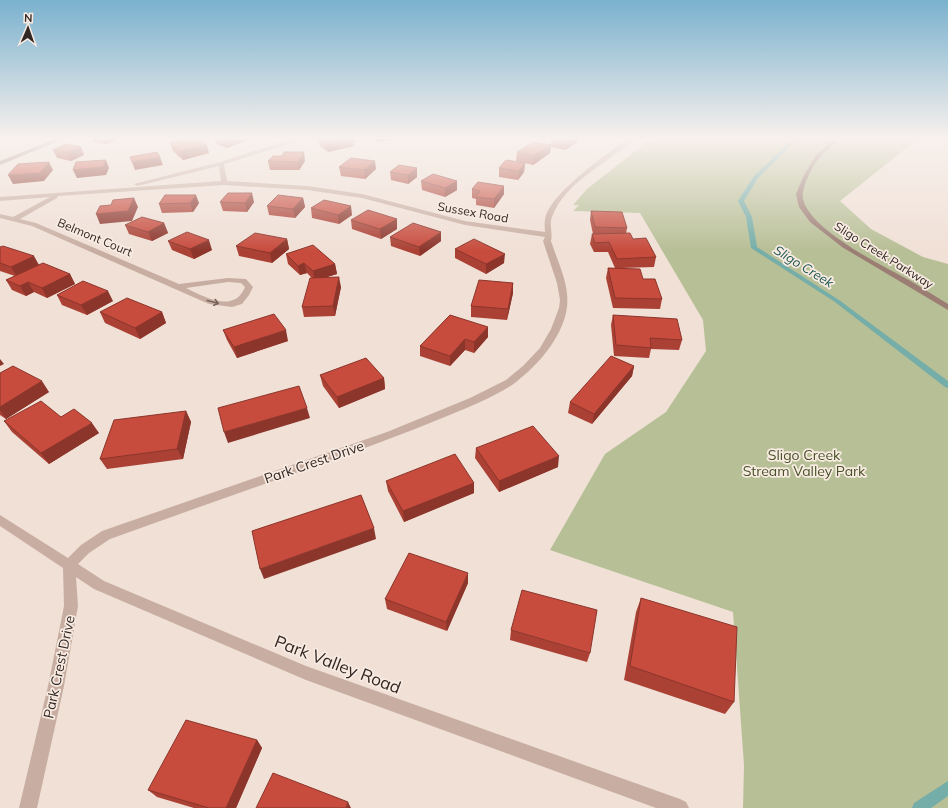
<svg xmlns="http://www.w3.org/2000/svg" width="948" height="808" viewBox="0 0 948 808" font-family="Mulish,sans-serif">
	<rect width="100%" height="100%" fill="#f0e0d6"/>
	<path fill="#b7bf96" d="M650 138H919L840 201 871 229 923 257 948 264V808H743L744 765 733 612 550 550 605 454 666 412 706 351 703 320 640 213 573 211 579 205H573L587 189 638 149Z"/>
	<g fill="none" stroke-linecap="round" stroke-linejoin="round">
		<path fill="#75ada8" fill-rule="evenodd" d="M794 138H799L758 178 744 201 752 217 757 247 839 300 948 381V388L945 387 835 302 751 248 746 217 738 201 754 176Z
			M948 781V796L931 808H912L914 803Z"/>
		<path fill="#c8aea2" fill-rule="evenodd" d="M288 138H295L293 140 309 138 224 164 227 181 307 186 362 194 465 221 545 232C545 228 544 224 545 220 548 194 608 154 628 138H635C608 164 566 180 552 217 549 224 553 233 551 241 559 266 573 290 565 317 557 344 534 369 512 385 493 397 472 406 452 414 426 425 399 435 373 445 286 477 198 507 110 539L89 553 78 564 104 581 306 666 680 799 686 802 689 808H656L306 680 94 589 76 577 78 606 64 686 37 808H19L48 686 64 606 63 568 0 526V515L68 558 81 545 102 531 387 432 470 398 506 380 523 366 540 348 551 329 559 308 560 300 557 283 543 241 545 237 465 225 362 198 307 190 224 185 58 196 57 198 20 219 36 223 179 284 228 278 246 279 253 287 249 295 242 304 232 307 209 304 32 226 0 218V214L13 217 50 197 0 201V197L221 181 219 166 137 186 134 184 224 161 282 142ZM228 282 241 283 245 287C234 314 205 297 186 288Z"/>
		<path fill="#9b7d74" fill-rule="evenodd" d="M58 138H66L0 165V161Z
			M835 138H841C835 144 828 149 822 155 814 163 805 180 803 192 797 224 885 267 909 280 922 288 935 296 948 304V310L842 247 810 222 799 207 796 194 804 175 816 155Z"/>
	</g>
	<path fill="#ab4135" d="M93 138H119V139L106 144 94 142Z
		M214 138H247V140L227 148 216 144Z
		M318 138 356 142 353 143 354 146 328 152 320 146Z
		M373 138H403L376 142 373 139Z
		M552 139 577 142 565 150 551 147Z
		M170 143 209 153 183 160 173 151Z
		M551 145 550 153 533 165 516 161 517 152Z
		M81 147 84 155 71 161 57 158 53 150Z
		M282 156 305 161 299 170H270L268 161Z
		M525 163 524 172 518 180 499 177V168Z
		M339 167 376 169 365 179 341 176Z
		M417 168V177L408 184 391 180 390 172Z
		M421 181H457V190L445 197 422 190Z
		M504 186V194L494 208 476 205V199L472 198V189Z
		M165 195 199 203 193 212 162 213 159 204Z
		M303 198 305 207 295 218 269 215 267 206Z
		M220 202H254L247 212 223 211Z
		M311 208 352 215 339 224 312 218Z
		M591 211 627 228 626 234 656 257 654 267 622 268 643 279 662 299 660 309 613 308 606 278 608 268H615L608 252H594L590 244 592 234H593L590 220Z
		M397 219V229L381 239 352 229 351 220Z
		M164 223 168 233 152 241 129 234 125 225Z
		M390 237 441 241 420 256 391 246Z
		M287 239 289 249 272 263 239 256 236 246Z
		M168 241 212 250 194 259 172 250Z
		M0 246V247L39 265 70 274 75 284 47 298 34 292 26 296 12 290 6 280 15 276 0 271Z
		M455 249 504 263 486 274 455 258Z
		M286 254 335 264 337 274 326 277 341 287 335 316 304 317 302 307 312 278 307 273 300 275 288 264Z
		M513 283V293L507 320 471 317V306Z
		M57 295 113 301 87 315 62 305Z
		M100 312H162L166 323 140 339 105 323Z
		M450 315 488 337 474 353 465 350 450 366 420 356V346Z
		M613 315 682 340 679 350 651 349 649 358 614 356 611 325Z
		M223 330 288 341 237 358 227 340Z
		M634 366 632 376 592 424 568 413 570 402Z
		M0 373 49 392 6 419 0 415Z
		M320 375 384 378 385 389 339 408 323 386Z
		M186 411 191 422 183 459 107 469 100 459Z
		M61 417 99 433 49 464 12 432 4 421Z
		M476 448 558 467 499 492 475 458Z
		M386 481 474 483V493L404 522 388 491Z
		M468 583 447 631 387 609 385 599Z
		M641 598 734 702 725 714 624 680 636 612Z
		M511 630 590 653 587 662 510 640Z
		M257 740 262 748 236 808H194L157 797 148 790Z"/>
	<path fill="#8b352b" d="M103 138H119V139L106 144Z
		M229 138H247V140L227 148 224 140Z
		M349 138H355L356 142 353 143 354 146 328 152 327 144Z
		M376 138H403L376 142Z
		M572 138H577V142L565 150 566 142Z
		M207 145 209 153 183 160 180 151Z
		M551 145 550 153 533 165V156Z
		M81 147 84 155 71 161 68 152Z
		M304 152 305 161 299 170 298 162Z
		M160 157 163 165 135 170 132 162Z
		M106 160 109 168 106 175 77 178 73 170Z
		M375 161 376 169 365 179 364 170Z
		M49 162 53 170 44 181 13 184 8 175Z
		M525 163 524 172 518 180 519 171Z
		M417 168V177L408 184V175Z
		M457 181V190L445 197V188Z
		M504 186V194L494 208V199Z
		M252 193 254 202 247 212 245 203Z
		M196 195 199 203 193 212 190 203Z
		M134 198 138 207 132 221 100 224 96 214Z
		M303 198 305 207 295 218 293 209Z
		M351 206 352 215 339 224 338 215Z
		M397 219V229L381 239 380 229Z
		M164 223 168 233 152 241 148 232Z
		M441 232V241L420 256 419 247Z
		M287 239 289 249 272 263 270 253Z
		M209 240 212 250 194 259 190 249Z
		M505 254 504 263 486 274V264Z
		M34 256 39 265 17 277 11 267Z
		M304 263 307 273 300 275 298 266Z
		M335 264 337 274 315 281 313 271Z
		M70 274 75 284 47 298 42 288Z
		M339 277 341 287 335 316 333 306Z
		M28 282 34 292 26 296 20 286Z
		M513 283V293L507 320 508 309Z
		M108 291 113 301 87 315 81 305Z
		M162 312 166 323 140 339 135 328Z
		M488 327V337L474 353V342Z
		M286 330 288 341 237 358 234 347Z
		M465 339V350L450 366V356Z
		M0 359 4 364 0 366Z
		M634 366 632 376 592 424 594 414Z
		M384 378 385 389 339 408 337 397Z
		M42 381 49 392 6 419 0 410V407Z
		M307 408 310 418 228 443 224 432Z
		M186 411 191 422 183 459 177 449Z
		M92 423 99 433 49 464 41 453Z
		M559 456 558 467 499 492V481Z
		M474 483V493L404 522 403 511Z
		M374 528 376 539 264 579 260 569Z
		M468 573V583L447 631 446 622Z
		M257 740 262 748 236 808H226Z
		M348 802 351 808H346Z"/>
	<path fill="#c74c3e" stroke="#8b352b" d="M192 138H197L207 145 180 151 170 143Z
		M220 138H229L224 140Z
		M318 138H353L327 144Z
		M553 138H572L566 142 552 139Z
		M534 142 551 145 533 156 517 152Z
		M66 144 81 147 68 152 53 150Z
		M157 152 160 157 132 162 130 157Z
		M284 152H304L298 162 268 161 273 156H282Z
		M351 158 375 161 364 170 339 167Z
		M106 160 103 167 73 170 76 162Z
		M506 160 525 163 519 171 499 168Z
		M49 162 40 173 8 175 18 164Z
		M399 165 417 168 408 175 390 172Z
		M433 174 457 181 445 188 421 181Z
		M478 182 504 186 494 199 476 197 480 191 472 189Z
		M228 193H252L245 203 220 202Z
		M165 195H196L190 203 159 204Z
		M278 195 303 198 293 209 267 206Z
		M134 198 128 211 96 214 100 206 111 205 113 200Z
		M324 200 351 206 338 215 311 208Z
		M368 210 397 219 380 229 351 220Z
		M591 211 622 212 627 228 595 227Z
		M142 217 164 223 148 232 125 225Z
		M413 223 441 232 419 247 390 237Z
		M187 232 209 240 190 249 168 241Z
		M255 233 287 239 270 253 236 246Z
		M630 233 633 239 646 238 656 257 617 259 609 242 595 243 592 234Z
		M474 239 505 254 486 264 455 249Z
		M313 245 335 264 313 271 304 263 298 266 286 254Z
		M3 246 34 256 11 267 0 263V247Z
		M43 263 70 274 42 288 28 282 20 286 6 280Z
		M608 268 640 269 643 279H655L662 299 615 298Z
		M339 277 333 306 302 307 310 278Z
		M479 280 513 283 508 309 471 306Z
		M83 281 108 291 81 305 57 295Z
		M127 298 162 312 135 328 100 312Z
		M274 314 286 330 234 347 223 330Z
		M450 315 488 327 474 342 465 339 450 356 420 346Z
		M613 315 677 319 682 340 650 338 651 348 616 345Z
		M611 356 634 366 594 414 570 402Z
		M366 358 384 378 337 397 320 375Z
		M13 366 42 381 0 407V373Z
		M299 386 307 408 224 432 218 408Z
		M41 401 61 417 74 409 92 423 41 453 4 421Z
		M186 411 177 449 100 459 114 420Z
		M533 426 559 456 499 481 476 448Z
		M455 454 474 483 403 511 386 481Z
		M361 495 374 528 260 569 252 531Z
		M409 553 468 573 446 622 385 599Z
		M522 590 597 610 590 653 511 630Z
		M641 598 737 627 734 702 630 666Z
		M186 720 257 740 226 808H209L148 790Z
		M273 773 348 802 346 808H256Z"/>
	<defs><path id="oneway-shaft" d="M-6 0H5M1.5-3L5.5 0L1.5 3" fill="none" stroke-width="1.6" stroke-linecap="round" stroke-linejoin="round"/></defs>
	<use stroke="#76645d" href="#oneway-shaft" transform="translate(213 302) rotate(15)"/>
	<linearGradient id="sky" x2="0" y2="1"><stop stop-color="#7ab1ce"/><stop offset="0.55" stop-color="#f8f1ed"/><stop offset="1" stop-color="#f8f1ed" stop-opacity="0"/></linearGradient>
	<rect width="948" height="251" fill="url(#sky)"/>
	<g text-anchor="middle" dominant-baseline="central" stroke-width="3.5" stroke-linejoin="round" paint-order="stroke">
		<g font-size="12" fill="#332724" stroke="#f8ebe2">
			<text transform="translate(473 212) rotate(10)">Sussex Road</text>
			<text transform="translate(95 237) rotate(23)">Belmont Court</text>
			<text transform="translate(884 255) rotate(32)">Sligo Creek Parkway</text>
		</g>
		<g font-size="13" font-style="italic" fill="#1a5450" stroke="#f8ebe2">
			<text transform="translate(804 266) rotate(32)">Sligo Creek</text>
		</g>
		<g font-size="14" fill="#475128" stroke="#f8ebe2">
			<text x="804" y="455">Sligo Creek<tspan x="804" dy="16">Stream Valley Park</tspan></text>
		</g>
		<g font-size="14" fill="#332724" stroke="#f8ebe2">
			<text transform="translate(314 462) rotate(-19)">Park Crest Drive</text>
			<text transform="translate(59 667) rotate(-78)">Park Crest Drive</text>
		</g>
		<g font-size="17" fill="#332724" stroke="#f8ebe2">
			<text transform="translate(338 664) rotate(21)">Park Valley Road</text>
		</g>
	</g>
	<g transform="translate(28 28) rotate(2)" stroke="#f8ebe2" stroke-width="3" paint-order="stroke">
	<path d="M0-3L7 15L0 10L-7 15Z" fill="#332724"/>
	<text y="-6" font-size="11" font-weight="bold" text-anchor="middle" fill="#332724">N</text>
	</g>
</svg>
